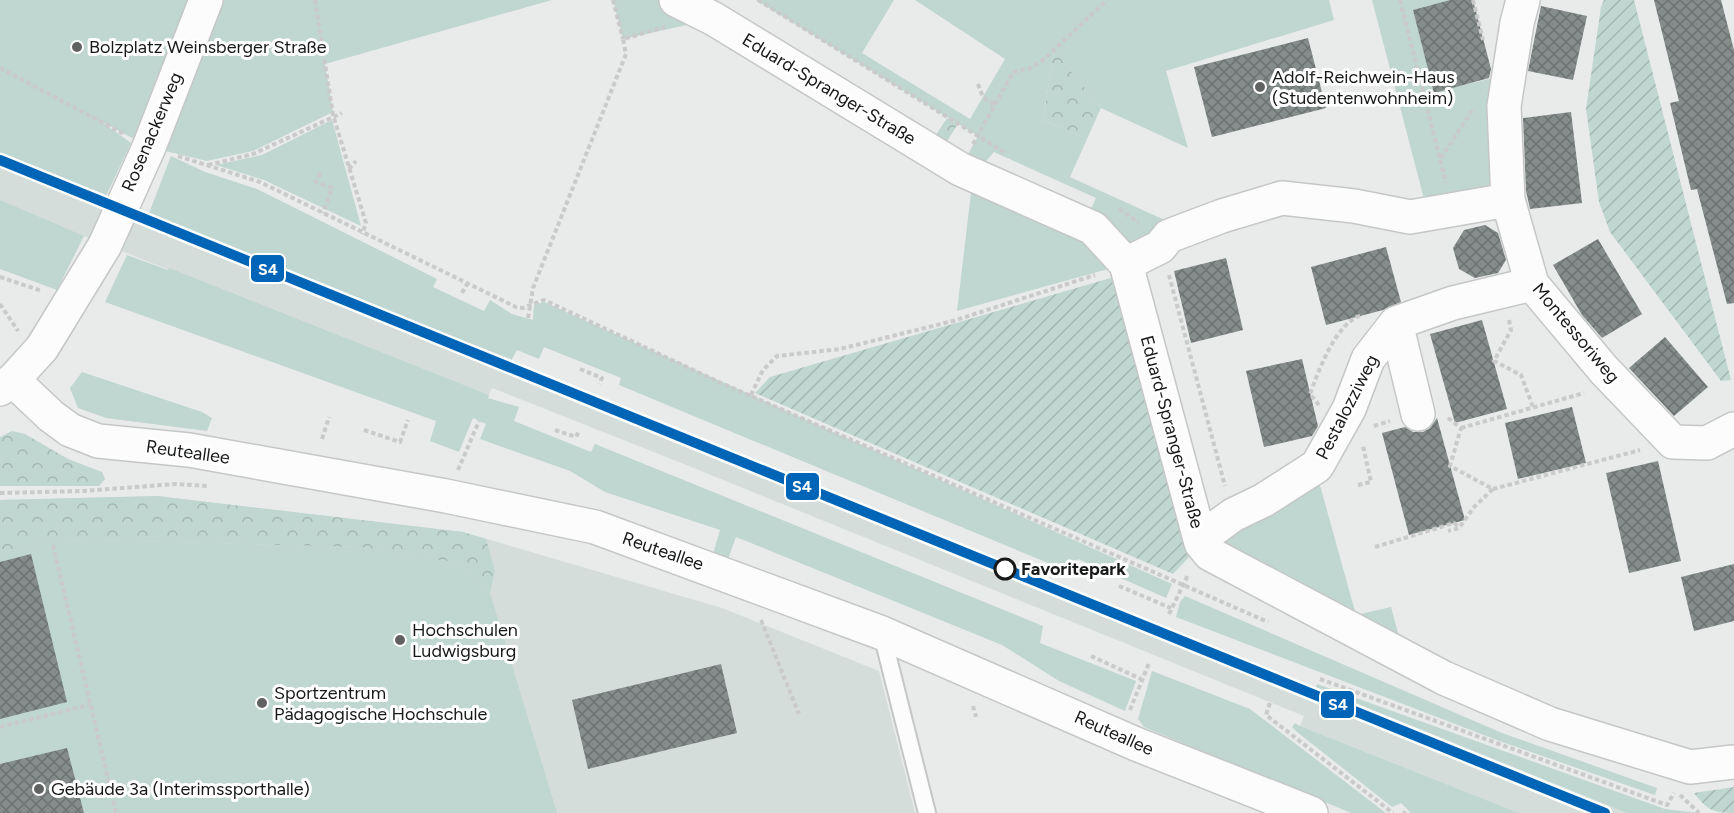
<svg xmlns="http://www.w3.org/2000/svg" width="1734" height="813" viewBox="0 0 1734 813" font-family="Figtree,sans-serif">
	<defs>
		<pattern id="forest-crowns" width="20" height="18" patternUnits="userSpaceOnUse" patternTransform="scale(1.5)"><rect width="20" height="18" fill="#c0d6d0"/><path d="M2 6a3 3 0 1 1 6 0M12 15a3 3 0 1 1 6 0" fill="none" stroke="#a4b7b2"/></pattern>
		<pattern id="garden-furrows" width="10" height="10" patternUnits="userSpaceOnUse" patternTransform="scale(1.5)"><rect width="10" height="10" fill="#c0d6d0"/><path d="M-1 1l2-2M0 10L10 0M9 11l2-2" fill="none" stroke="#a4b7b2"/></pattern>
		<pattern id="building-cross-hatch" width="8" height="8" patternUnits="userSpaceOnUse" patternTransform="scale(1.5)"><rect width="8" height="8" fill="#848d8b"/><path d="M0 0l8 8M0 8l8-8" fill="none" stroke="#6b7271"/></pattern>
	</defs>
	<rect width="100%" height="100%" fill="#e8ebea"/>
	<path fill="#d4ddda" d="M0 156 512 359V362L952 545 1316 687 1627 813H1519L1300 726 1304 716 679 462 492 388 489 395 385 356 31 215 0 200Z
		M157 496 463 532 722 608 879 671 915 813H0V500Z"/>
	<path fill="#c0d6d0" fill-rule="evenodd" d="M0 0H552L325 64 333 112 253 151 207 161 149 147 102 122 131 143 106 196 0 156Z
		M613 0H676L714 19 623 39Z
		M756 0H894L862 53 970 119 1005 59 915 0H1329L1334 20 1166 71 1188 148 1101 108 1054 51 1043 120 1087 139 1070 177 1169 222 1126 264 957 311 973 176 960 169 978 136ZM994 152 1096 198 1084 224 974 175Z
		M1372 0H1450L1413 10 1434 92 1493 78 1508 200 1428 214Z
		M332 120 361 226 264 180 216 165 262 155Z
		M171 156 205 172 257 189 437 279 433 287 484 311 490 300 512 314 533 320 534 305 544 302 1172 584 1166 598 1078 559 1072 573 619 385 621 378 544 347 539 359 517 350 512 359 402 318 141 211 149 213Z
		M0 200 84 236 57 290 0 269Z
		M127 255 168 270 169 268 489 395 488 398 519 407 514 421 591 452 595 444 1043 626 1040 643 1136 681 1125 711 1059 681 1002 645 736 537 723 573 709 568 720 530 605 492 570 471 480 439 486 424 473 418 459 452 430 441 436 421 105 302Z
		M82 372 202 412 212 418 207 431 106 418 78 408 70 388Z
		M1318 478 1356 615 1391 607 1401 644 1219 546 1237 530Z
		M56 539 361 547 459 563 490 593 557 813H0V553Z
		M1185 596 1502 733 1657 788 1655 795 1502 742 1176 617 1180 602Z
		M1152 671 1250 709 1386 813H1351L1144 727 1138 719Z
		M1317 684 1665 809 1699 813H1627L1316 687Z
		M1295 723 1300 726 1519 813H1411L1401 803 1392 807 1297 732 1292 727Z"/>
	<path fill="url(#forest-crowns)" d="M1054 50 1101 108 1087 139 1043 120Z
		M947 118 958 124 938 155 930 144Z
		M12 431 25 434 68 459 102 472 105 479 99 486H0V437Z
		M157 496 463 532 486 539 495 571 490 593 459 563 361 547 56 539 0 553V500Z"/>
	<path fill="url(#garden-furrows)" d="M1604 0H1634L1731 380 1721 381 1610 232 1599 202 1586 109 1601 7Z
		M1121 275 1192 546 1189 557 1173 574 755 393 770 377Z
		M1734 787V813C1714 813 1707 810 1694 793Z"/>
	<path fill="url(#building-cross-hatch)" d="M1450 0H1473L1491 69 1489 78 1434 93 1413 10Z
		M1654 0H1721L1734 50V303L1727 304 1697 189 1691 190 1670 103 1679 101Z
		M1541 6 1587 16 1573 80 1528 71Z
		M1308 38 1326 108 1212 137 1194 67Z
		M1571 112 1582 203 1530 209 1526 191 1523 118Z
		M1485 225 1498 233 1506 260 1498 273 1475 278 1459 269 1453 248 1464 230Z
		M1598 239 1642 314 1602 338 1582 315 1553 265Z
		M1386 247 1401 302 1383 310 1326 325 1311 267Z
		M1226 258 1243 330 1191 343 1174 271Z
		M1482 320 1507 409 1455 423 1430 334Z
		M1665 337 1708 387 1674 416 1629 368Z
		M1302 359 1318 426 1312 436 1264 447 1246 371Z
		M1572 407 1586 463 1518 479 1505 423Z
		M1437 418 1465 520 1409 535 1382 433 1405 427 1413 432H1423L1430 428Z
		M1658 461 1681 561 1629 573 1606 473Z
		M31 554 67 702 0 719V562Z
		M1734 564V621L1694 631 1681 577Z
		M721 664 737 733 588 769 572 700Z
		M67 748 84 813H0V764Z"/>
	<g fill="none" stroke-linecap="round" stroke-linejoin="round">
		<g stroke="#c5c7c6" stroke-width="20">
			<path id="service" d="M882 634 927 813"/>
		</g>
		<g stroke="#c5c7c6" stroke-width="36">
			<path id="minor" d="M676 0 714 19 960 169 1093 228 1126 264 1201 543 1210 554 1444 678 1550 724 1690 767 1734 762
				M1523 0 1517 23 1504 106 1508 200 1532 284 1604 370 1673 442 1707 443 1734 429
				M1126 264 1160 247 1169 236 1222 216 1282 198 1354 206 1410 217 1508 200
				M1396 323 1418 414
				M13 380 51 416 70 430 98 441 189 450 446 496 595 527 882 633 1136 744 1311 813
				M0 389 13 380 42 348 105 245 149 147 206 0
				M1200 539 1233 515 1264 500 1317 466 1349 409 1368 359 1396 323 1453 303 1532 284"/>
		</g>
		<path stroke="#c9cac9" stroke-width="4" stroke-dasharray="4.5 3" stroke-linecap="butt" d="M315 0 333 115 366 223 362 234
			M613 0 623 39
			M758 0 1007 154
			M1400 0 1446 183
			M1473 0 1483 40
			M0 68 124 134
			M978 84 983 97 995 105
			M973 144 1013 72 1031 68 1043 60 1107 0
			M178 156 260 182 516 307 523 308 544 300 719 382 1268 622
			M1441 158 1473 109
			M208 165 253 154 342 113
			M349 169 356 161
			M320 173 316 182 332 188 323 213
			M1119 209 1139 223
			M1169 275 1225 486
			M0 277 42 291
			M462 293 467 284
			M0 304 18 331
			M528 318 533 288 626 54 623 39 665 27
			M1509 320 1511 330 1494 361 1521 375 1533 407
			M580 369 602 378 599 384
			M751 395 763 370 777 356 840 349 953 321 1095 275
			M1319 405 1310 394C1319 370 1336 322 1362 315
			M1448 418 1461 428 1450 466 1493 489 1474 507 1459 528 1448 531
			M1374 426 1390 421
			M1461 428 1584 393
			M364 430 400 442 408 420
			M555 430 576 437 579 431
			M322 439 329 417
			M458 470 479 421
			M1358 485 1371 482 1363 446
			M1493 489 1640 450
			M0 493 83 491 175 484 207 486
			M53 545 116 813
			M1375 547 1454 523 1459 527
			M1119 586 1171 608
			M1169 614 1188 575
			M761 620 799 714
			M1091 656 1141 679
			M1320 679 1667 805 1674 793
			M1270 703 1266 715 1393 813
			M973 706 976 717
			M1130 710 1149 663
			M0 727 89 705
			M1680 795 1699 813
			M1404 813 1405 811"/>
		<use href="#service" stroke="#fcfcfc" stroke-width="16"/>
		<use href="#minor" stroke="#fcfcfc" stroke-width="33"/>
		<g stroke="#fff" stroke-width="15">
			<path id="rail-1" d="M0 160 1605 813"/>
		</g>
		<use href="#rail-1" stroke="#0065b7" stroke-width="10"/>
	</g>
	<g fill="#606262" stroke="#fff" stroke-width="2">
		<circle cx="77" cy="47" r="6"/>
		<circle cx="1260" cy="87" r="6"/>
		<circle cx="400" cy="640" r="6"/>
		<circle cx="262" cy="703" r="6"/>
		<circle cx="39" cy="789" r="6"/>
	</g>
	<circle fill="#fff" stroke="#171918" stroke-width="3" cx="1005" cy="569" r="10"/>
	<g text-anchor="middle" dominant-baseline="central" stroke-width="6" stroke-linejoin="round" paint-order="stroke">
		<g font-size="18" fill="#171918" stroke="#fff" text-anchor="start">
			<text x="89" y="47">Bolzplatz Weinsberger Straße</text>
			<text x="1272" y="77">Adolf-Reichwein-Haus<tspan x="1272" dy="21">(Studentenwohnheim)</tspan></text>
			<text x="412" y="630">Hochschulen<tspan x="412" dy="21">Ludwigsburg</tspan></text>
			<text x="274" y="693">Sportzentrum<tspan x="274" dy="21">Pädagogische Hochschule</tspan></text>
			<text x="51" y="789">Gebäude 3a (Interimssporthalle)</text>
		</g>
		<g font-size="18" fill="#171918" stroke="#fff">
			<text transform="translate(829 89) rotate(31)">Eduard-Spranger-Straße</text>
			<text transform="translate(152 132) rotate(-67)">Rosenackerweg</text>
			<text transform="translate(1576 333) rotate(50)">Montessoriweg</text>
			<text transform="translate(1347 407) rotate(-63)">Pestalozziweg</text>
			<text transform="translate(1172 432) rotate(75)">Eduard-Spranger-Straße</text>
			<text transform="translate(188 452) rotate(8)">Reuteallee</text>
			<text transform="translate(663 551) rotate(19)">Reuteallee</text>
			<text transform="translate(1114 733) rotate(24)">Reuteallee</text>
		</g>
		<g font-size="18" font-weight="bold" fill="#171918" stroke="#fff" text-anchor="start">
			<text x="1021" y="569">Favoritepark</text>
		</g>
	</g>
	<g stroke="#fff" stroke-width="2">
		<rect x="250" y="254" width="35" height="29" rx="6" fill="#0065b7"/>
		<rect x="785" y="472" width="35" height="29" rx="6" fill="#0065b7"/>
		<rect x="1320" y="690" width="35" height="29" rx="6" fill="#0065b7"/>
	</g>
	<g font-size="16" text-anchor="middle" font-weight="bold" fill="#fff">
		<text x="268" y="275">S4</text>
		<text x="802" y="492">S4</text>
		<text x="1338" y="710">S4</text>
	</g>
</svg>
